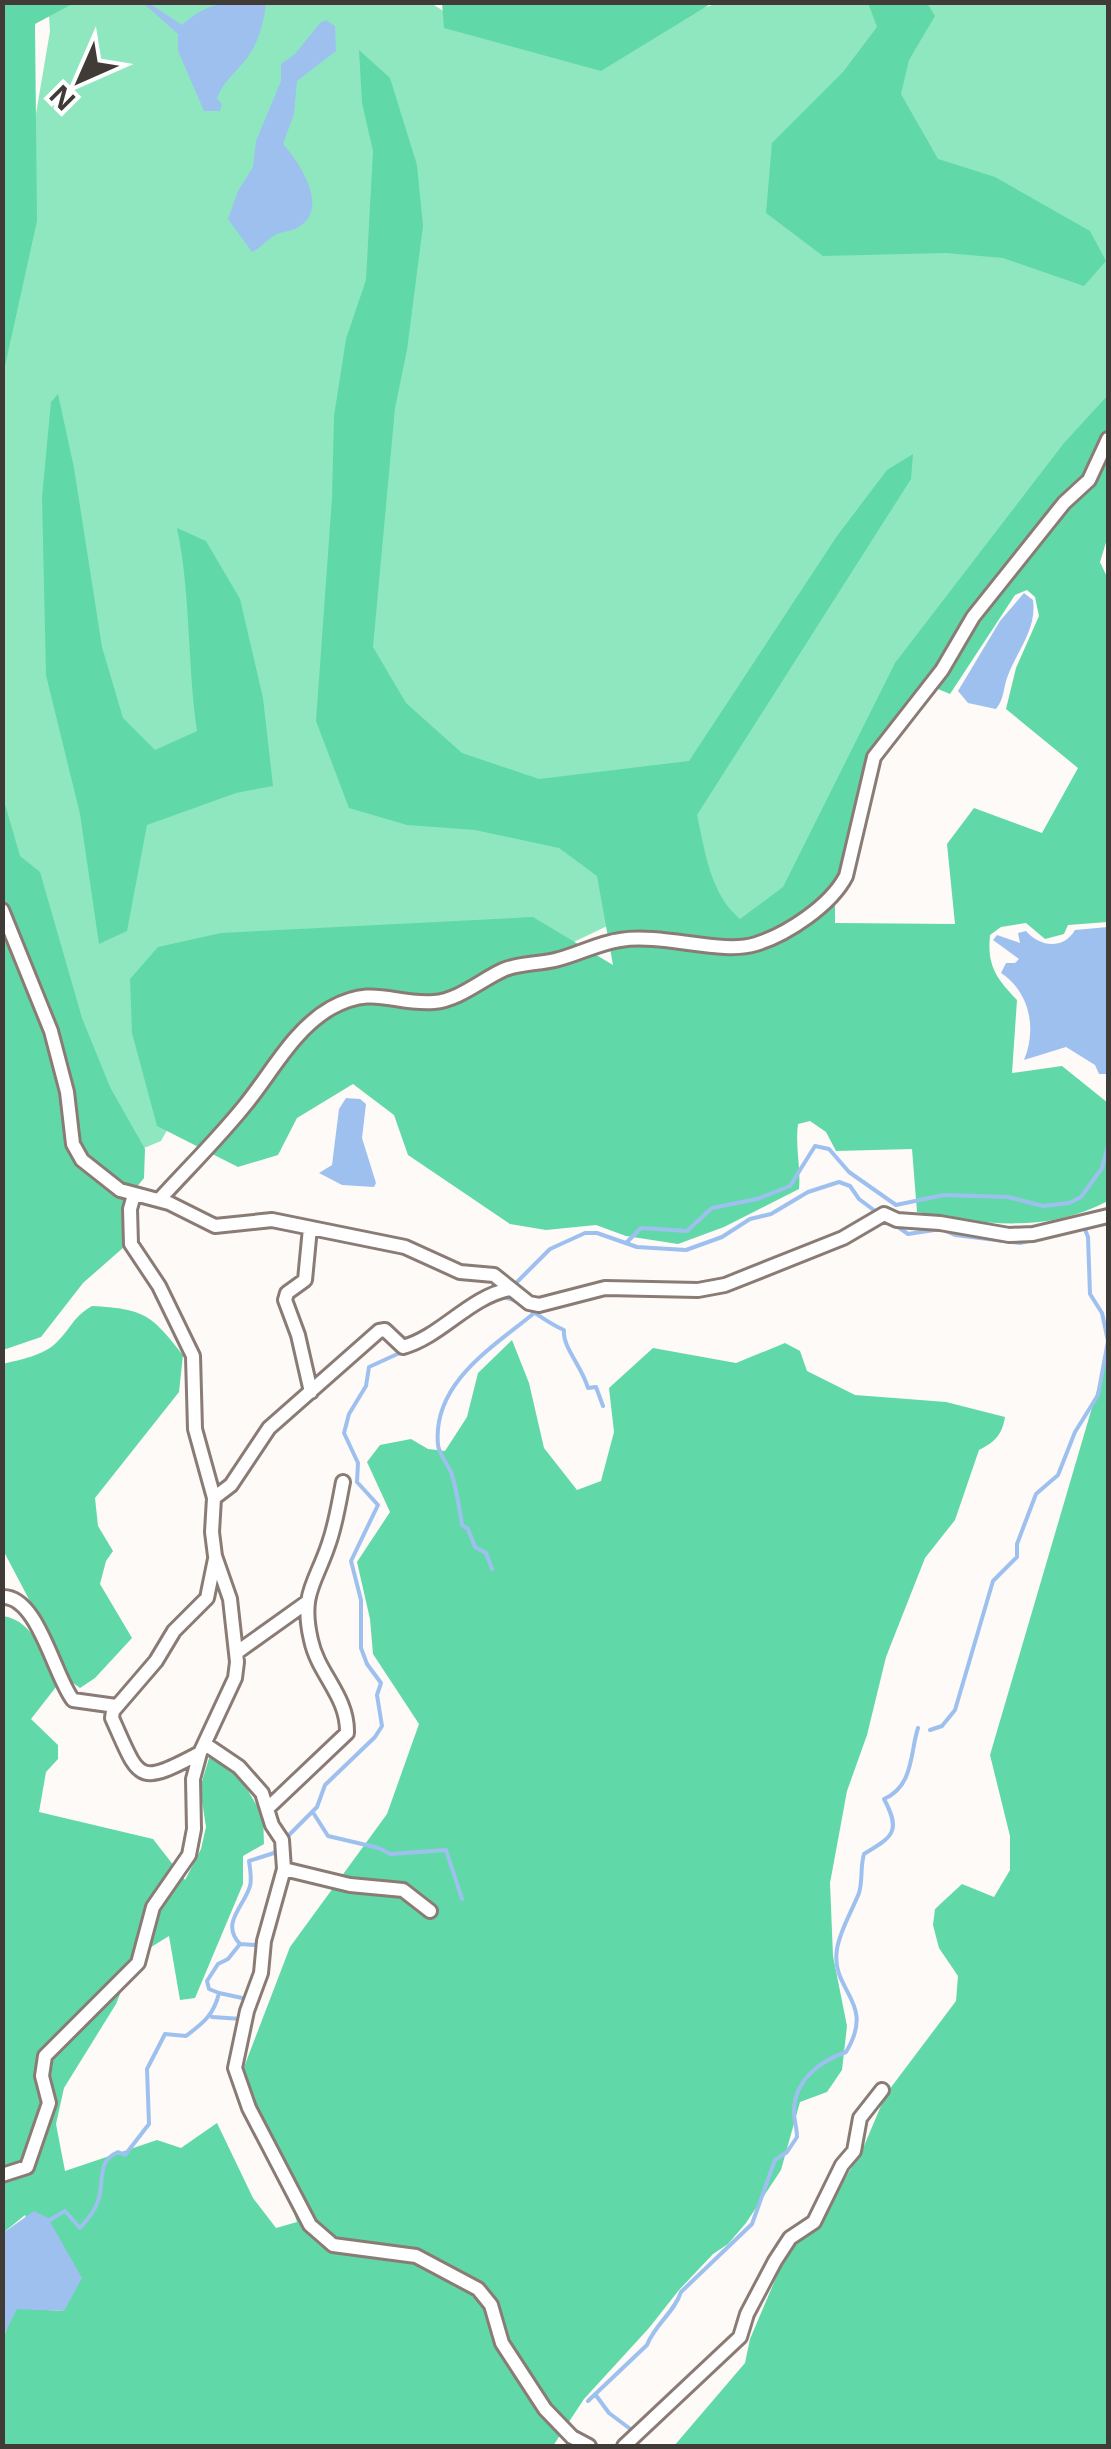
<svg xmlns="http://www.w3.org/2000/svg" width="1111" height="2449" viewBox="0 0 1111 2449" font-family="'Open Sans',sans-serif">
	<rect width="100%" height="100%" fill="#fdfaf8"/>
	<path fill="#8fe7c0" d="M48 3H431L454 18 651 25 718 3H1108V531L975 595 775 923 624 918 557 950 180 1107 161 1141 127 1155 3 865V273L28 161 50 31Z"/>
	<path fill="#61d8a8" fill-rule="evenodd" d="M3 2 74 3 35 24 37 221 3 375Z
		M442 3V2L712 3 601 71 444 28Z
		M868 3H927L935 16 909 60 901 94 938 159 995 177 1090 231 1106 261 1084 286 1003 258 946 253 823 256 766 213 772 143 843 72 877 27Z
		M359 50 390 78 417 165 423 226 407 350 395 408 373 647 406 703 462 753 539 779 689 761 837 536 887 470 913 454 911 479 697 815C705 851 710 894 740 919L783 887 895 663 1064 443 1108 395V536L1100 562 1108 579V922L1068 925 1064 934 1045 939 1026 923 1001 927 990 935C987 966 996 978 1017 1000L1012 1073 1062 1066 1108 1103V1201C1045 1234 984 1224 917 1212L912 1149 836 1151 826 1132 810 1121 798 1124C795 1147 801 1167 799 1189L724 1227 678 1244 626 1236 596 1225 546 1230 510 1224 408 1155 394 1115 353 1084 297 1118 278 1155 238 1167 157 1126 132 1033 130 979 158 947 221 933 533 917 613 965 597 876 559 848 475 830 407 825 349 808 316 721 332 498 334 416 346 339 366 280 373 151 362 103ZM1027 590 1035 597 1039 616 1016 668 1006 709 1078 768 1042 833 974 808 947 844 955 924 835 923V891L843 875 873 755 926 684 950 694 1015 595Z
		M58 394 74 468 102 647 123 718 155 750 197 731C187 664 191 595 177 528L206 541 240 599 263 698 273 786 236 793 147 825 127 931 99 944 80 814 46 675 42 497 51 402Z
		M2 794 20 856 40 872 82 1018 110 1087 145 1149 144 1178 123 1204 124 1247 83 1283 41 1337 3 1350Z
		M92 1306C144 1309 151 1314 183 1355L179 1392 95 1498 98 1526 113 1551 106 1561 100 1584 132 1638 95 1678 80 1688 66 1678 52 1643 3 1550 2 1364C20 1360 45 1355 57 1342 73 1326 71 1319 92 1306Z
		M512 1340 529 1383 544 1448 577 1490 601 1481 614 1432 609 1388 653 1348 736 1363 785 1343 800 1351 807 1371 855 1395 946 1402 1005 1417C1002 1435 995 1442 979 1450L955 1520 925 1558 886 1657 867 1735 847 1791 830 1883 833 1956 847 2026 842 2070 827 2092 800 2102 781 2170 746 2223 728 2244 713 2254 679 2290 649 2328 584 2399 553 2446H3V2337C9 2328 8 2315 17 2308L63 2311 25 2215 3 2233V1616C36 1621 45 1660 56 1687L31 1719 58 1745V1759L46 1772 39 1812 153 1839 185 1880 201 1849 206 1827 200 1788 210 1755 227 1762 247 1789 263 1816 264 1844 243 1856V1884L195 1998 180 2000 169 1936 135 1957 116 2004 64 2088 56 2124 65 2171 157 2140 181 2148 217 2123 253 2198 276 2228 297 2222 262 2117 241 2075 290 1947 387 1814 419 1724 373 1654 370 1619 357 1562 390 1512 367 1462 380 1445 411 1439 428 1449 445 1451 467 1417 478 1373Z
		M1108 1353V2446H674L745 2363 750 2339 787 2252 818 2225 864 2146 886 2094 956 2001 958 1976 939 1948 933 1925 935 1909 962 1884 994 1897 1010 1870V1836L990 1755Z"/>
	<path fill="#9ec0ef" d="M143 3H149L182 25C210 0 228 2 266 3 264 22 259 42 247 58 236 73 224 80 217 98L222 104 220 111H204L178 51V34Z
		M326 20 335 26 336 51 297 81 294 114 283 144C300 163 329 207 300 226 293 231 285 231 277 234 267 239 261 248 252 252L228 219 238 191 253 167 256 141 281 81V64L295 54 320 23Z
		M1024 593 1033 600C1037 630 1017 650 1007 678 1003 690 1004 699 996 709L968 703 958 691 1000 621Z
		M1108 927V1081L1106 1074H1099L1095 1065 1066 1047 1024 1060C1037 1029 1030 992 1001 973L1006 963H1015L1019 959 993 940 997 935 1020 943 1018 933 1026 931C1040 947 1063 950 1075 930Z
		M346 1098 360 1099 366 1104 362 1138 376 1183 374 1187 342 1185 319 1173 332 1165 339 1109Z
		M34 2211 48 2218 82 2278 64 2311 17 2309 3 2337V2233Z"/>
	<g fill="none" stroke-linecap="round" stroke-linejoin="round">
		<path stroke="#9ec0ef" stroke-width="4" d="M894 1224 908 1234 941 1229 955 1235 1020 1243 1047 1237
			M626 1243 641 1228 687 1231 712 1208 757 1199 790 1186 815 1146 829 1149 849 1172 896 1205 944 1195 1008 1197 1043 1206 1069 1203 1081 1197 1102 1168 1108 1145
			M515 1284 550 1249 585 1233H597L637 1247 686 1250 722 1237 750 1219 771 1214 808 1192 839 1182 850 1186 859 1199 875 1211
			M502 1297C521 1299 543 1322 564 1330 562 1347 582 1366 588 1388L596 1387 603 1406
			M492 1569 486 1553 475 1547 468 1529 462 1525C459 1507 457 1489 451 1472 447 1463 439 1454 438 1445 432 1383 493 1347 533 1314
			M930 1730 942 1726 955 1710 993 1581 1017 1557V1544L1036 1494 1058 1475 1075 1432 1098 1395 1108 1341 1102 1313 1090 1294 1088 1237 1084 1227
			M314 1814 328 1836 379 1848 390 1854 446 1850 462 1899
			M284 1840 317 1807 325 1785 375 1737 382 1726 377 1695 381 1683 367 1664 361 1648V1600L351 1561 378 1505 357 1482 358 1463 344 1433 349 1414 366 1386 369 1367 404 1351
			M240 1944 254 1945 261 1941
			M219 1993 247 1999
			M212 2017 242 2019
			M48 2221 65 2211 80 2228C89 2218 98 2207 100 2193 103 2176 99 2160 118 2152L125 2155 149 2124 147 2069 165 2034 186 2036C203 2023 214 2015 219 1993L209 1989 207 1981 218 1964 228 1959 240 1944C220 1923 244 1907 250 1886 252 1879 250 1868 249 1861L274 1853 278 1847
			M595 2394 609 2413 633 2431
			M588 2401 647 2345C655 2324 674 2313 681 2292L752 2224 775 2160 787 2152 797 2137C797 2128 794 2120 794 2112 794 2080 820 2061 846 2052 877 2001 830 1992 837 1949 840 1930 851 1913 859 1893 863 1880 860 1867 864 1854 892 1837 902 1832 884 1799 914 1786 910 1752 918 1728"/>
		<g stroke="#8a7c75" stroke-width="18">
			<path id="minor" d="M2 910 51 1031 67 1092 73 1144 82 1160 120 1190 169 1203 215 1226 272 1220 405 1247 460 1272 494 1275 529 1303 539 1305 605 1288 698 1290 725 1285 843 1238 884 1214 897 1220 940 1223 1009 1235 1033 1234 1108 1216
				M159 1200C188 1168 219 1138 246 1104 272 1072 294 1029 331 1008 375 984 392 1005 434 1002 459 1000 481 980 503 970 519 963 538 964 555 960 577 955 598 943 620 940 663 933 722 955 756 944 788 934 831 905 846 876L874 757 942 670 973 617 1064 503 1089 480 1108 439
				M310 1228 305 1280 287 1293 285 1300 298 1335 311 1392
				M214 1498 231 1485 269 1428 379 1331 385 1330 403 1347C442 1336 469 1297 510 1289
				M2 1597C38 1595 54 1676 73 1700L116 1706
				M236 1653 306 1603
				M205 1744 239 1767 262 1793 272 1825 282 1840 284 1869 350 1885 403 1890 430 1911
				M200 1753C136 1787 140 1780 112 1718L113 1711 156 1661 174 1631 207 1598 215 1559
				M268 1808 347 1733C348 1696 318 1674 311 1640 300 1593 316 1583 329 1543 336 1523 339 1502 343 1482
				M284 1869 264 1941 261 1973 247 2011 235 2068 249 2108 310 2225 333 2245 416 2256 478 2289 491 2305 502 2343 545 2409 572 2437 589 2446
				M2 2175 27 2167 49 2103 42 2076 45 2056 138 1963 153 1907 189 1855 194 1829 193 1779 200 1753 235 1678 237 1662 230 1599 215 1556 212 1532 214 1498 195 1429 193 1356 159 1286 131 1244 130 1209 134 1195
				M624 2446 740 2337 747 2314 775 2261 790 2238 814 2222 842 2165 854 2151 860 2118 882 2090"/>
		</g>
		<use href="#minor" stroke="#fff" stroke-width="12"/>
	</g>
	<rect width="1111" height="2449" fill="none" stroke="#413b38" stroke-width="10"/>
	<g transform="translate(80 80) rotate(225)" stroke="#ffffff" stroke-width="8" paint-order="stroke">
	<path d="M0-8L18 38L0 25L-18 38Z" fill="#413b38"/>
	<text y="-15" font-size="28" font-weight="bold" text-anchor="middle" fill="#413b38">N</text>
	</g>
</svg>
